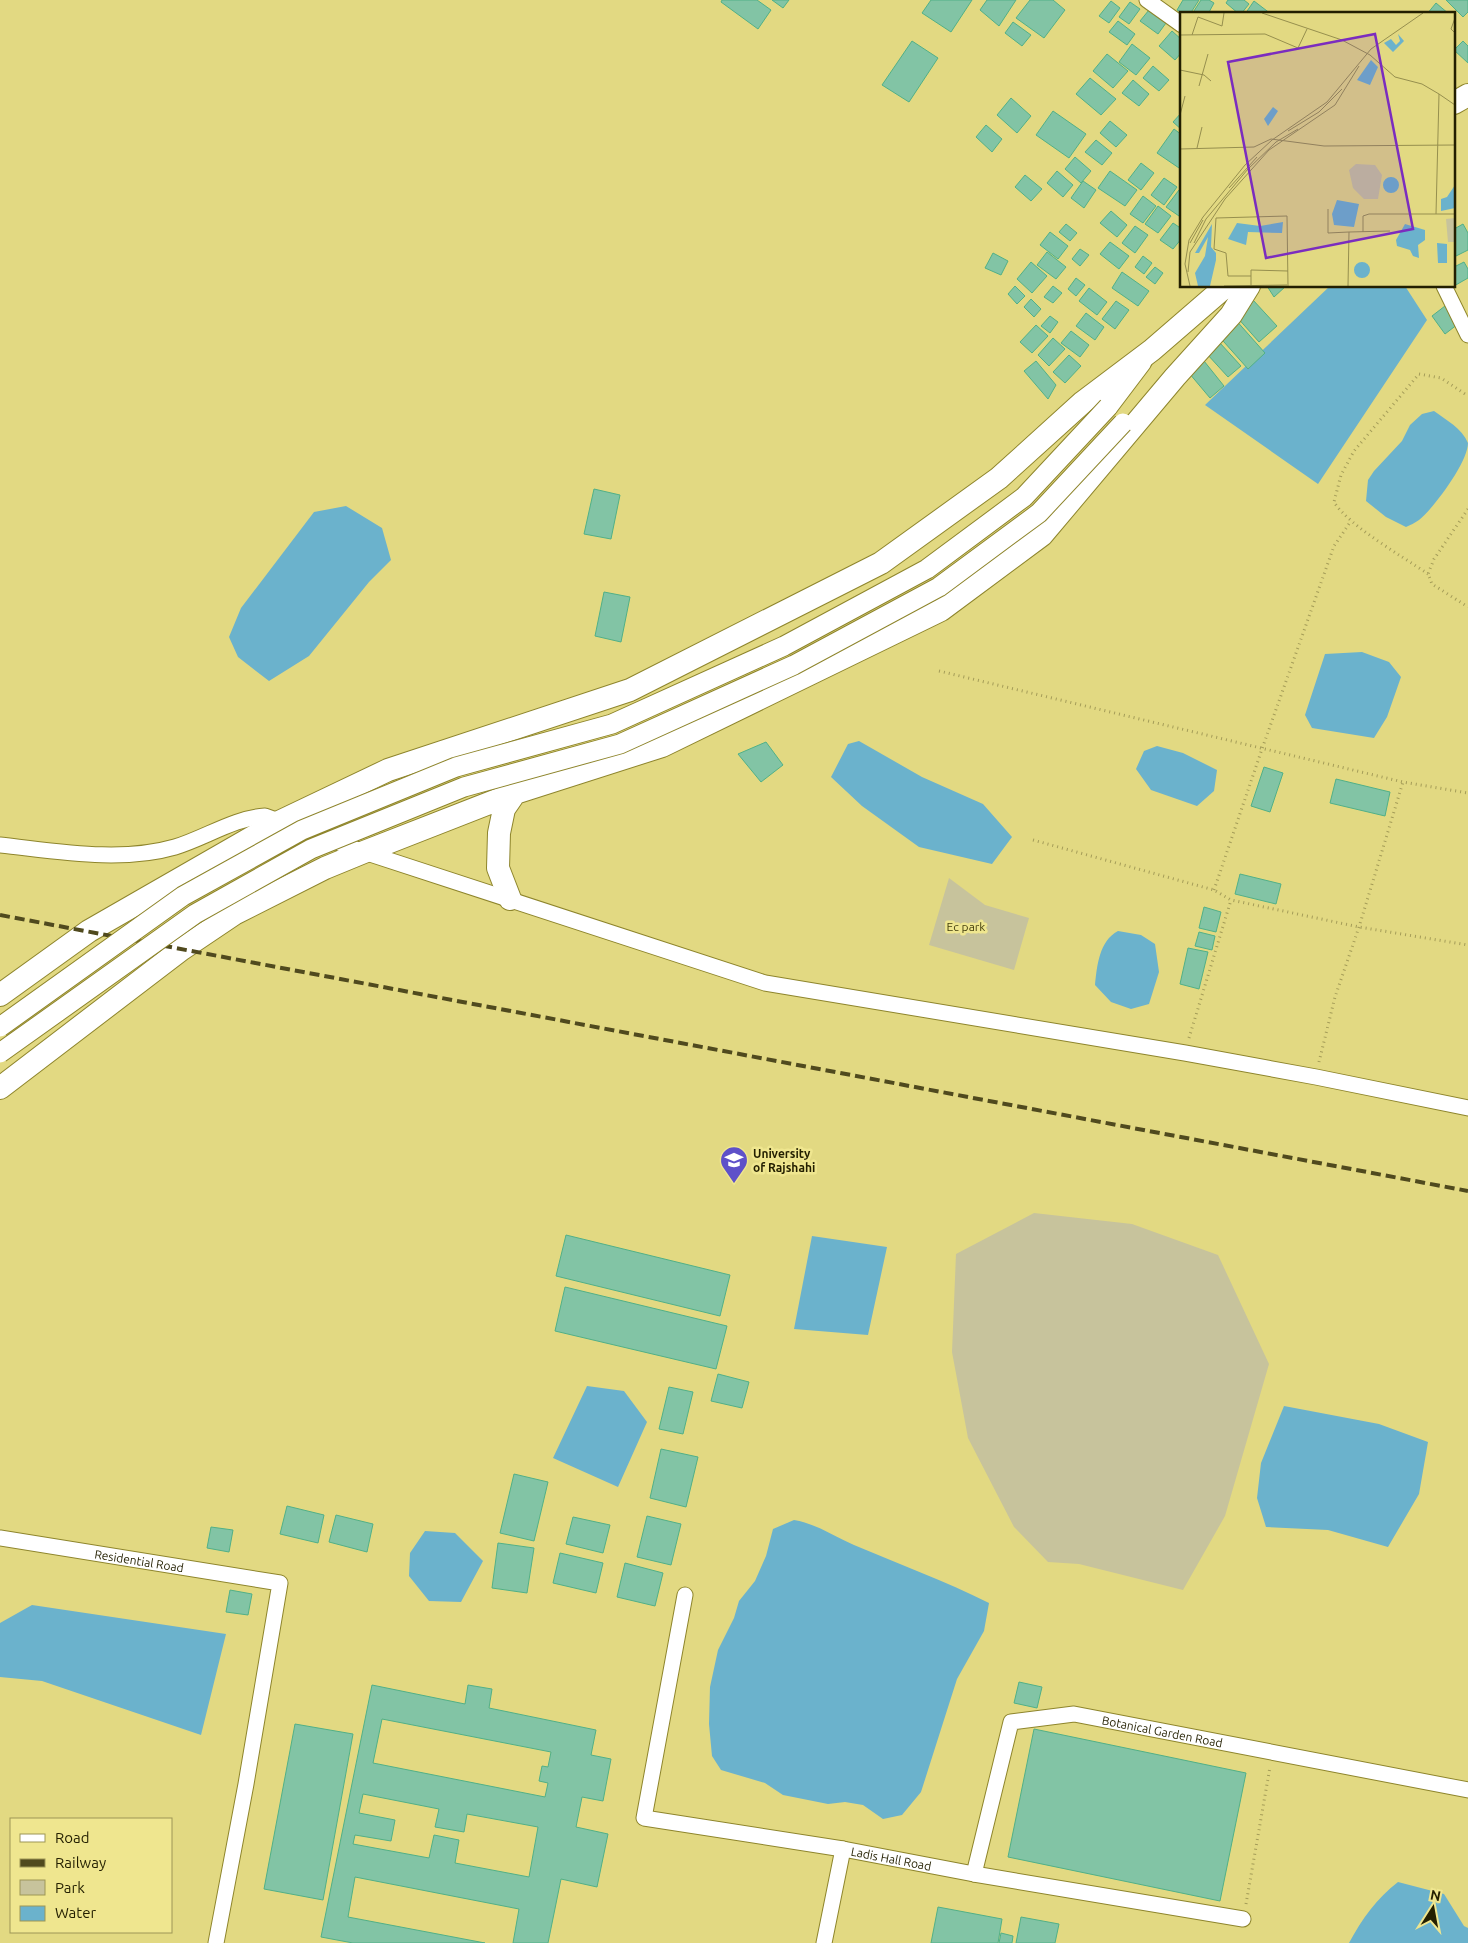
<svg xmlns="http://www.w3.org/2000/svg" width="1468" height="1943" viewBox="0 0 1468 1943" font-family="Ubuntu,sans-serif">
	<rect width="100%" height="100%" fill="#e2d982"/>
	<path fill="#c7c39c" d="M949 878 985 905 1029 918 1014 970 929 945Z
		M1034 1213 1132 1224 1218 1255 1269 1364 1225 1516 1183 1590 1079 1564 1048 1562 1014 1527 968 1438 952 1352 956 1254Z"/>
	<path fill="#6bb2cc" d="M1330 286H1405L1427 320 1318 484 1205 405Z
		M1434 411C1446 420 1462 428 1468 443 1468 462 1434 508 1419 520 1415 523 1410 525 1406 527L1386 517 1366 501 1368 480 1374 471 1402 441 1410 425 1422 414Z
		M346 506 382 528 391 560 369 582 309 656 269 681 238 657 229 637 241 608 314 512Z
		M1362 652 1389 662 1401 677 1387 717 1374 738 1312 728 1305 715 1325 654Z
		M859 741 922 777 983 804 1012 837 992 864 919 847 862 806 831 777 848 744Z
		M1157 746 1183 753 1217 770 1214 791 1197 806 1151 790 1136 769 1144 751Z
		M1118 931 1141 935 1155 944 1159 972 1149 1004 1131 1009 1111 1002 1095 985C1097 966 1099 941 1118 931Z
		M812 1236 887 1247 868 1335 794 1329Z
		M587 1386 624 1391 647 1422 618 1487 553 1458Z
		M1284 1406 1379 1424 1428 1442 1419 1494 1388 1547 1328 1530 1266 1527 1257 1498 1261 1463Z
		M794 1520C817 1524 833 1536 854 1545 899 1564 945 1581 989 1603L984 1631 957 1679 921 1792 902 1815 883 1819 863 1805 845 1802 828 1804 783 1795 765 1783 721 1770 712 1756 709 1724 710 1687 718 1650 734 1618 739 1601 755 1581 766 1556 773 1529Z
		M425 1531 455 1533 483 1561 461 1602 429 1601 409 1576 410 1553Z
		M32 1605 226 1634 201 1735 42 1681 0 1677V1623Z
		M1398 1882 1444 1894 1464 1926 1468 1928V1943H1349C1362 1919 1377 1898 1398 1882Z"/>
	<path fill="#82c4a5" stroke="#51b087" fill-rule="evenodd" d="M722 0H757L771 10 758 29 721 2Z
		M772 0H789L783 8Z
		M931 0H972L951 32 922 13Z
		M987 0H1016L999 26 980 10Z
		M1030 0H1053L1065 10 1044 38 1016 18Z
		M1183 0H1199L1190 14H1184L1177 10Z
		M1201 0H1209L1214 3 1208 14H1192Z
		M1228 0H1244L1249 4 1241 14H1239L1226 3Z
		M1446 0H1468V12L1463 17Z
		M1111 1 1120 8 1109 23 1099 16Z
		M1254 1 1271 14H1245Z
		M1130 2 1140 9 1129 24 1119 17Z
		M1436 3 1449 14H1427Z
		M1149 10 1166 23 1158 34 1140 21Z
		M1118 21 1135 34 1127 45 1109 32Z
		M1013 22 1031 35 1022 46 1005 33Z
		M1172 31 1182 40V52L1175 60 1159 46Z
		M912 41 938 58 909 102 882 85Z
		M1463 41 1468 46V63L1454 50Z
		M1132 44 1150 58 1136 75 1119 62Z
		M1107 54 1128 71 1113 88 1093 71Z
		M1153 66 1169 80 1159 91 1143 78Z
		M1090 78 1116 99 1101 115 1076 94Z
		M1133 80 1149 94 1139 106 1122 93Z
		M1011 98 1031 116 1017 133 997 115Z
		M1053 111 1086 134 1069 158 1036 135Z
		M1182 112V130L1173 122Z
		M1110 121 1127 135 1116 147 1100 133Z
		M986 125 1002 139 992 152 976 137Z
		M1174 129 1182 135V170L1157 153Z
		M1096 140 1112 153 1102 165 1085 152Z
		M1075 157 1091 171 1081 183 1065 169Z
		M1141 163 1154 173 1141 190 1128 180Z
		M1057 171 1073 185 1063 197 1047 183Z
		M1110 171 1137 190 1125 206 1098 188Z
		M1025 175 1042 189 1031 201 1015 187Z
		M1164 178 1177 187 1164 205 1151 195Z
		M1083 181 1096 190 1084 208 1071 198Z
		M1179 190 1182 192V212L1179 216 1166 207Z
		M1143 196 1156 206 1143 223 1130 214Z
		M1158 206 1171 216 1158 233 1145 224Z
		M1111 211 1127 225 1117 237 1100 223Z
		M1173 223 1182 229V238L1173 249 1160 240Z
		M1066 224 1077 233 1070 241 1059 232Z
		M1463 224 1468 233V250L1454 257V229Z
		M1135 226 1148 235 1135 253 1122 243Z
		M1050 232 1068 246 1058 259 1040 245Z
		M1110 242 1129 256 1119 269 1100 254Z
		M1080 249 1089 255 1080 266 1072 259Z
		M1047 252 1066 267 1056 279 1037 265Z
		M993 253 1008 261 1001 275 985 268Z
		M1143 256 1152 263 1144 274 1135 267Z
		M1031 262 1047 276 1032 293 1017 279Z
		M1464 262 1468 269V278L1454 286V267Z
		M1155 267 1163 273 1155 284 1146 277Z
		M1122 272 1149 291 1138 306 1112 288Z
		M1076 278 1085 285 1076 296 1068 289Z
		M1015 286 1025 296 1017 304 1008 294Z
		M1053 286 1062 293 1053 303 1044 297Z
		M1267 286H1286L1274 297Z
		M1089 288 1107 302 1097 315 1079 301Z
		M1031 299 1041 309 1034 317 1024 307Z
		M1253 300 1277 326 1259 342 1236 316Z
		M1116 301 1129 310 1115 329 1102 319Z
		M1445 306 1458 324 1445 334 1432 316Z
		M1086 313 1104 327 1095 340 1076 326Z
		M1050 316 1058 322 1050 333 1041 326Z
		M1234 318 1265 353 1248 369 1216 333Z
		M1036 325 1048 336 1032 353 1020 342Z
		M1071 331 1089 345 1080 357 1061 343Z
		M1053 338 1065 349 1049 366 1038 355Z
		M1220 343 1241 366 1228 377 1207 354Z
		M1069 355 1081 366 1065 383 1053 372Z
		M1036 361 1056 385 1048 399 1024 371Z
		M1204 361 1224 386 1210 398 1189 373Z
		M594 489 620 495 611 539 584 534Z
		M604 592 630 597 621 642 595 636Z
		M766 742 783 765 761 782 738 754Z
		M1264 767 1283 773 1270 812 1251 806Z
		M1336 779 1390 792 1385 816 1330 803Z
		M1240 874 1281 884 1276 904 1235 894Z
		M1204 907 1221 912 1216 932 1199 928Z
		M1199 932 1215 936 1212 950 1195 946Z
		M1188 948 1208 952 1199 989 1180 984Z
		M566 1235 730 1275 720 1316 556 1276Z
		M565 1287 727 1326 716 1369 555 1331Z
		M718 1374 749 1382 742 1408 711 1401Z
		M669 1387 693 1392 683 1434 659 1429Z
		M661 1449 698 1457 686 1507 650 1498Z
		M514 1474 548 1482 534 1541 500 1533Z
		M287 1506 324 1515 318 1543 280 1534Z
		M336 1515 373 1524 367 1552 329 1542Z
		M647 1516 681 1524 671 1565 637 1557Z
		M573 1517 610 1525 603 1553 566 1544Z
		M211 1527 233 1530 229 1552 207 1548Z
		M498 1543 534 1548 527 1593 492 1588Z
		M560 1553 603 1563 596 1593 553 1583Z
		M625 1563 663 1573 655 1606 617 1597Z
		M230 1590 252 1594 248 1615 226 1612Z
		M1019 1682 1042 1687 1037 1708 1014 1703Z
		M372 1685 465 1704 468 1685 492 1689 489 1708 596 1730 591 1755 611 1759 603 1801 582 1797 576 1827 608 1834 597 1887 561 1879 548 1943H513L519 1909 355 1877 348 1917 485 1943H353L321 1937ZM382 1719 551 1752 548 1767 542 1766 539 1781 548 1783 545 1797 373 1763ZM363 1794 439 1809 435 1827 464 1832 467 1814 538 1827 529 1877 455 1863 459 1840 434 1835 429 1858 353 1844 355 1835 391 1841 395 1820 359 1813Z
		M295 1724 353 1734 323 1900 264 1889Z
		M1034 1729 1246 1773 1220 1901 1008 1857Z
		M938 1907 1002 1919 998 1943H931Z
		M1021 1917 1059 1924 1055 1943H1016Z
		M1001 1933 1013 1936 1012 1943H999Z"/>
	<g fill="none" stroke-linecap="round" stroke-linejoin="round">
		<g stroke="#8e852c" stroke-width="17">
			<g id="minor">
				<path d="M1147 0 1182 25"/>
				<path d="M1444 286 1468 335"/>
				<path d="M0 845C56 851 120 863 175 847 205 838 234 818 265 816L364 852 765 983 1185 1053 1316 1077 1468 1108"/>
				<path id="s1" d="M0 1538 280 1583 246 1784 216 1943"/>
				<path d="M685 1595 644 1818 843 1849"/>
				<path id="s2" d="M974 1874 1011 1722 1074 1714 1468 1790"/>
				<path id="s3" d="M824 1943 843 1849 974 1874 1243 1919"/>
			</g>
		</g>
		<g stroke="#8e852c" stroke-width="21">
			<path id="tertiary" d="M1108 407 1142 362"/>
		</g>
		<g stroke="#8e852c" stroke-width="24">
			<path id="secondary" d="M1454 103 1468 95
				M510 899 498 868 499 833 504 809 515 793
				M0 995 89 931 279 822 388 770 630 690 881 563 999 478 1083 402 1152 350 1226 286
				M0 1088 182 949 234 914 325 868 364 852 515 793 662 746 941 610 1042 535 1175 377 1231 315 1249 286"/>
		</g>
		<path stroke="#a49c58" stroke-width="3" stroke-dasharray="1 4" stroke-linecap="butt" d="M1468 509 1434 559 1428 574 1432 584 1468 607
			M1428 574C1402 556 1349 526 1334 502L1341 475 1354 451 1419 374 1441 378 1468 396
			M939 671 1403 782 1468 793
			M1033 840 1214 890 1231 900 1359 927 1468 945
			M1214 890 1262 749 1334 546 1351 521
			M1189 1038 1231 900
			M1319 1062 1335 997 1359 927 1403 782
			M1246 1904 1270 1767"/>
		<use href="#minor" stroke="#fff" stroke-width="15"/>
		<use href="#tertiary" stroke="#fff" stroke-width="19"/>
		<use href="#secondary" stroke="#fff" stroke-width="22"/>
		<path stroke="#504a1e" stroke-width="4" stroke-dasharray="10 5" stroke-linecap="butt" d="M0 915 1468 1191"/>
		<g stroke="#8e852c" stroke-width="21" stroke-linecap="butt">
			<path id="tertiary-bridge" d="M0 1027 183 896 302 830 456 767 612 724 784 646 927 569 1024 497 1108 407
				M0 1053 195 914 311 849 464 787 620 744 794 665 939 587 1039 513 1123 423"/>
		</g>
		<use href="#tertiary-bridge" stroke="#fff" stroke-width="19"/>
	</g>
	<defs>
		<g id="university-pin" transform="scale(1.4375)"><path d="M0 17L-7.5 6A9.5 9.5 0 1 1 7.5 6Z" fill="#5e51c9" stroke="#efe68f"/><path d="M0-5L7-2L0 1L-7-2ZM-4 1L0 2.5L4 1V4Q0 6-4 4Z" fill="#fff"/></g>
	</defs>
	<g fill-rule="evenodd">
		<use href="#university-pin" x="734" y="1160"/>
	</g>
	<g text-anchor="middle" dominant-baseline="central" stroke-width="5" stroke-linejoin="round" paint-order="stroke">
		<g font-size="12" fill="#433e0d" stroke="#efe68f">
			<text x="966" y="926">Ec park</text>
		</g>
		<g font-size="12" font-weight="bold" fill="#231f00" stroke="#efe68f" text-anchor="start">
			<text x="753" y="1153">University<tspan x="753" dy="14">of Rajshahi</tspan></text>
		</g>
		<g font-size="12" fill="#231f00" stroke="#efe68f">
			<text stroke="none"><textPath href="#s1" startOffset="141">Residential Road</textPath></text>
			<text stroke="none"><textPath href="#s2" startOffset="310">Botanical Garden Road</textPath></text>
			<text stroke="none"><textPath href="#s3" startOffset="145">Ladis Hall Road</textPath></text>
		</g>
	</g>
	<g transform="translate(1180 12)">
		<rect width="275" height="275" fill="#e2d982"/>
		<path d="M176 152 195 153 202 163 198 187H184L173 176 169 158ZM275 206V230H268L266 207Z" fill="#c7c39c"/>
		<path d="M218 22 224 29 213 40 204 31 211 27 216 33 220 29ZM191 48 198 55 190 73 177 68ZM93 95 98 99 88 114 84 107ZM203 173a8 8 0 1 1 16 0a8 8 0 1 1-16 0ZM275 173V196L261 199V187L267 185ZM157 188 179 192 174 215 154 213 152 202ZM103 210 102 221 68 220 66 233 48 227 57 211 80 214ZM32 212 31 235 36 241V248L30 274H18L15 261 25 244 28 225 19 241H15ZM225 212 245 218V228L238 233 239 246 233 244 230 238 217 234 216 228ZM257 231 267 232V251H258ZM174 258a8 8 0 1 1 16 0a8 8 0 1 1-16 0Z" fill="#6bb2cc"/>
		<path fill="none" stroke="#968f4e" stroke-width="1" d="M82 1 162 28 190 43 215 65 242 72 259 82 256 202H275M275 6 271 17 275 21M0 23 85 22 118 36 127 17M12 23 18 5 42 14 44 1M0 58 24 63 31 69M19 74 28 42M259 82 275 93M0 103 5 84M108 119 139 100 162 77M17 136 22 115M0 137 74 135 91 127 144 134 275 133M49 176 77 145M148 197V221L169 220M183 220V204L189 202H256M10 231 23 208M14 231 26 207 68 157 96 130 118 117M8 260 10 240 45 187 89 138 155 93 179 54M71 264H48L46 241 34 237 36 206 107 204 108 274M10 274 5 252 9 228 23 205 65 153 92 128 147 90 191 37 243 1M44 274 107 273M71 274V258L108 259M168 274 169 220 210 219"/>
		<path fill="#7b2cbf" fill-opacity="0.15" stroke="#7b2cbf" stroke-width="2.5" d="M195 22 233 217 86 246 48 50Z"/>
		<rect width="275" height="275" fill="none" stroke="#231f00" stroke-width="2.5"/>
	</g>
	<rect x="10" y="1818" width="162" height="115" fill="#efe68f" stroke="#9d9656"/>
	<rect x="20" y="1834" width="25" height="8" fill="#ffffff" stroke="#9d9656"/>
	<text x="55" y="1843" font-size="15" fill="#231f00">Road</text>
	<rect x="20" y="1859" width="25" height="8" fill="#504a1e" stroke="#9d9656"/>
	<text x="55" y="1868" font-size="15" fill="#231f00">Railway</text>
	<rect x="20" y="1880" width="25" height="15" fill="#c7c39c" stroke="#9d9656"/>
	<text x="55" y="1893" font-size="15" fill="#231f00">Park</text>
	<rect x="20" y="1906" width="25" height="15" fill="#6bb2cc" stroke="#9d9656"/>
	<text x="55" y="1918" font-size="15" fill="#231f00">Water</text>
	<g transform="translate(1433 1908) rotate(11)" stroke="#efe68f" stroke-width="4" paint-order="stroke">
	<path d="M0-4L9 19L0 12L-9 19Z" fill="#231f00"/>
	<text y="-8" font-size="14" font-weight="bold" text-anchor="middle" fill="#231f00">N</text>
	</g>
</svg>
